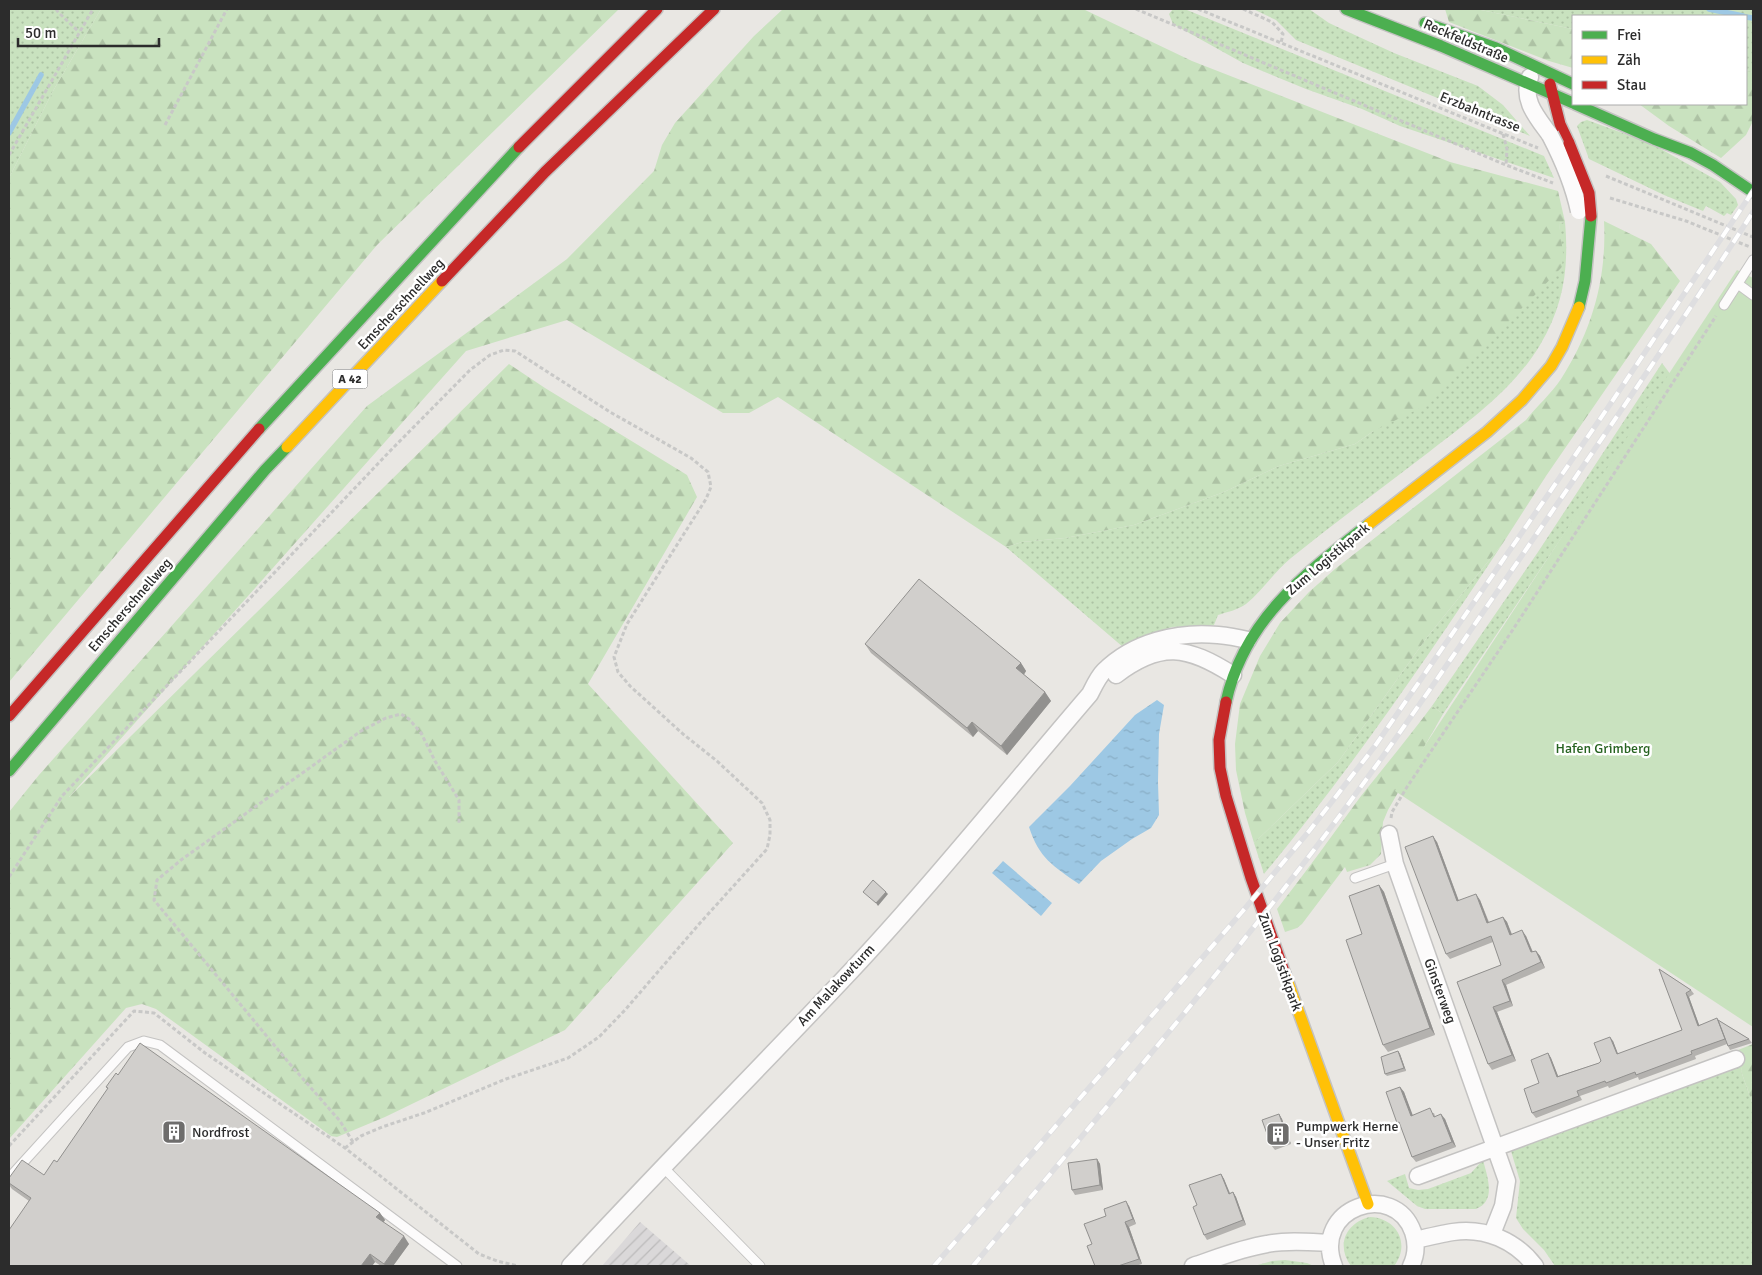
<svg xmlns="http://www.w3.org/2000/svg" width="1762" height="1275" viewBox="0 0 1762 1275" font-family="Signika,sans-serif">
	<defs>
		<pattern id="industrial-furrows" width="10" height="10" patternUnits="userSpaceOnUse" patternTransform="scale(1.25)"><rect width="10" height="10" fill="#dad8d9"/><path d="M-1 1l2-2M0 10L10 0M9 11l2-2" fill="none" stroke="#bbbaba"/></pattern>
		<pattern id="grass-dots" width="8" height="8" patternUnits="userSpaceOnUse" patternTransform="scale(1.25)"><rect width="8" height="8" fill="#c9e2bf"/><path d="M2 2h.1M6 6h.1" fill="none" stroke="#adc2a4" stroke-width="1.8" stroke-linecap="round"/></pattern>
		<pattern id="forest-firs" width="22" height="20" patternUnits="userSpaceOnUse" patternTransform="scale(1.25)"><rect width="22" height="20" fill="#c9e2bf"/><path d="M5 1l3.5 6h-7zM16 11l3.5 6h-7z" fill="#adc2a4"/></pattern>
		<pattern id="water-ripples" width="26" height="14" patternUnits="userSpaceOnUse" patternTransform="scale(1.25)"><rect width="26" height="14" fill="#9dc8e4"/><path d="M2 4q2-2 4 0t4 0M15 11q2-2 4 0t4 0" fill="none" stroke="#87acc4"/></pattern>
	</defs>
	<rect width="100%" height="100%" fill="#e9e7e3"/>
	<path fill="url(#industrial-furrows)" d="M640 1222 691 1266H602Z"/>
	<path fill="url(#grass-dots)" d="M9 9H101L53 91 9 178Z
		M1173 9 1187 10 1544 156 1554 178 1400 126 1362 109 1306 89 1243 63 1173 24 1169 14Z
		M1253 9H1309L1329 23 1344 30 1394 53 1478 86 1503 105 1530 136 1296 40 1276 20Z
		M1476 9H1753V72L1746 70V16H1573V29Z
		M1587 120 1650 143 1720 182 1736 199 1738 205 1731 215 1727 213 1724 216 1706 206 1703 211 1664 195 1589 159 1577 126 1581 122Z
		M1565 222C1569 267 1564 305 1540 345 1513 390 1469 421 1429 452 1383 487 1336 522 1291 558 1274 572 1262 591 1246 604 1238 610 1227 612 1218 615L1214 625 1172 627 1140 638 1123 647 1006 547 1022 542 1065 538 1134 525 1224 492 1279 466 1355 444 1372 432 1562 267 1559 223Z
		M1662 363 1671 375 1443 714 1432 706 1538 552Z
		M1503 543C1428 657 1351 769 1264 874L1254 843 1338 762 1428 636Z
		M1743 1063 1741 1071 1753 1105V1266H1555L1544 1250 1523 1229 1516 1218 1520 1181 1511 1151 1514 1147Z
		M1483 1160C1487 1176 1497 1201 1476 1209H1425L1417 1206 1387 1181 1405 1174 1409 1188 1418 1190 1428 1189 1471 1173Z
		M1370 1217C1397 1218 1411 1244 1394 1266H1351C1336 1246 1345 1223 1370 1217Z
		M1285 1260 1307 1263 1314 1266H1254L1272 1261Z"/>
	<path fill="url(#forest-firs)" d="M101 9H619L377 245 9 682V178L53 91Z
		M783 9H1083L1192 61 1450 162 1558 191 1565 222 1559 223 1563 253 1562 267 1430 403 1372 432 1355 444 1279 466 1224 492 1134 525 1065 538 1022 542 1006 547 778 397 749 413H723L567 320 466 351 69 797 509 364 545 388 687 475 697 497 588 684 733 843 565 1030 385 1117 337 1137 331 1136 156 1009 142 1004 126 1008 9 1139V812L39 775 367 406 567 259 654 171 662 145 675 123 754 36Z
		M1445 9H1476L1573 29V68L1549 61 1449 22Z
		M1746 70 1753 72V121L1746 135 1721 158 1669 126 1639 104H1746Z
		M1604 221 1651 244 1680 281 1546 476 1503 543 1428 636 1338 762 1254 843 1245 813 1236 770 1235 744 1240 704 1260 656 1280 623 1309 592 1335 569 1526 420C1537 406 1551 394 1561 379 1592 331 1607 278 1604 221Z
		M1432 706 1443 714 1388 810 1383 822 1381 854 1370 865 1347 872 1345 867 1302 924 1297 928 1285 932 1277 909C1306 872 1333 834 1361 796 1385 766 1409 737 1432 706Z
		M1753 1044V1105L1741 1071 1743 1063 1738 1050Z"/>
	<path fill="#c9e2bf" d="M1737 270 1753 278V1027L1395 791Z"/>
	<path fill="url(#water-ripples)" d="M1157 700 1164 705 1159 734 1158 782 1159 815 1151 828 1132 839 1101 861 1079 884C1053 866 1039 858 1029 827L1070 786 1135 715Z
		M1003 861 1052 903 1041 916 992 873Z"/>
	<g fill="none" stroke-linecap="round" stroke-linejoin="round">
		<path stroke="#9dc8e4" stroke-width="5.5" d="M1709 9 1743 16
			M1746 17 1753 18
			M9 133 41 75"/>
		<g stroke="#c4c3c2" stroke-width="11">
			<path id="lane" d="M1738 284 1753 295
				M1724 305 1753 260
				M1355 878 1395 864
				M662 1166 760 1266
				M9 1178 128 1047 144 1041 160 1045 457 1266"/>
		</g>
		<g stroke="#c4c3c2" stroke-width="19">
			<path id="street" d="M1530 77C1521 100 1537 117 1550 135
				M1116 675C1161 641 1187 646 1233 675
				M1389 834 1395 864 1507 1181 1503 1206 1492 1234
				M1418 1176 1736 1059
				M1415 1240C1428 1237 1441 1234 1453 1232 1485 1227 1516 1241 1535 1266
				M570 1266C662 1166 758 1070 851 971 934 882 1011 786 1090 694 1094 686 1098 677 1104 671 1133 642 1178 631 1218 635 1228 636 1239 638 1248 640
				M1193 1266C1217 1258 1242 1248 1267 1244 1287 1240 1309 1242 1329 1243
				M1334 1266C1311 1208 1394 1179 1413 1232 1417 1244 1416 1256 1411 1266"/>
		</g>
		<g stroke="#c4c3c2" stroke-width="14">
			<path id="fast" d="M1346 9 1441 46 1573 103
				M1425 23 1496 48 1573 84
				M1575 104 1654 139 1691 153 1713 165 1753 192
				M1579 307 1585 281 1591 216
				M259 429 519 147
				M1226 702C1244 619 1306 573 1369 524
				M9 771 265 470 287 447"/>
		</g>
		<g stroke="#c4c3c2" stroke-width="14">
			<path id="slow" d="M287 447 442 281
				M1369 524 1487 432 1522 400 1551 366 1562 347 1579 307
				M1285 974 1368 1204"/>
		</g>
		<g stroke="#c4c3c2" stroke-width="14">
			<path id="jam" d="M1550 84 1560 124 1569 143
				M519 147 657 9
				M442 281 545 172 714 9
				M1226 702 1219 740 1220 768 1226 796 1251 878 1285 974
				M9 716 259 429"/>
		</g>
		<path stroke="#c8c8c7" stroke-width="3" stroke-dasharray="4 2.5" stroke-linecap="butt" d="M56 9 58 12 79 32
			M1136 9 1506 165 1553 183
			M1198 9 1538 148
			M1243 9 1272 22 1283 34 1281 43
			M165 125 227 9
			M1503 134 1507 149 1506 165
			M9 155 93 9
			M1606 176 1753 237
			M1610 198 1686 221 1750 247
			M1391 818 1392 812 1407 787 1512 631 1716 316
			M9 877 62 796 391 450 470 370 490 355 504 350 515 351 610 412 691 458 708 472 711 487 706 499 627 624 614 657 618 672 630 686 683 734 717 761 762 803 770 820V835L767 849 700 923 625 1010 599 1037 568 1058 506 1079 424 1113 382 1127 361 1136 345 1148
			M353 1142 340 1121 289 1063 154 900 157 880 181 860 361 731 386 718 401 714 409 719 421 733 435 761 459 800V825
			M9 1146 134 1011 154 1013 205 1053 345 1148 479 1254 497 1261 518 1266"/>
		<use href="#lane" stroke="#fcfbfb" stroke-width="9"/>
		<use href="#street" stroke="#fcfbfb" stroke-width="16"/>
		<use href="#fast" stroke="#4caf50" stroke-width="11"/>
		<use href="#slow" stroke="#ffc107" stroke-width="11"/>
		<use href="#jam" stroke="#c62828" stroke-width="11"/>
		<g stroke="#dedee0" stroke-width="5.5">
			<path id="rail" d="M934 1266 1242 912 1310 830 1375 746 1609 406 1753 191
				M973 1266C1090 1126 1209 988 1320 842 1395 743 1465 638 1536 535 1609 428 1683 321 1753 212"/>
		</g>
		<use href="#rail" stroke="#fff" stroke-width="4" stroke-dasharray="11" stroke-linecap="butt"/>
		<g stroke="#c4c3c2" stroke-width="19" stroke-linecap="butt">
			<path id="street-bridge" d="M1550 135C1563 160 1573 183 1579 211"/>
		</g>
		<g stroke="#c4c3c2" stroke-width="14" stroke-linecap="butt">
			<path id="jam-bridge" d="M1569 143 1589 193 1591 216"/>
		</g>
		<use href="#street-bridge" stroke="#fcfbfb" stroke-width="16"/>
		<use href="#jam-bridge" stroke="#c62828" stroke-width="11"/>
	</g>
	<path fill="#b4b2af" d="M865 644 1021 663 1026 671 1024 675 1045 692 1051 701 1007 755 978 731 973 737 871 653Z
		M1437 842 1459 901 1480 900 1489 922 1503 917 1507 922 1512 934 1526 936 1533 952 1536 951 1540 956 1545 968 1506 985 1513 1006 1497 1012 1516 1061 1492 1070 1488 1064 1457 982 1501 965 1493 942 1450 959 1446 954Z
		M1379 885 1384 892 1435 1035 1388 1052 1383 1045 1362 934Z
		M1659 969 1691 990 1694 994 1689 997 1699 1025 1718 1020 1749 1039 1752 1043 1730 1050 1727 1044 1695 1056 1696 1059 1639 1080 1638 1077 1609 1088 1608 1086 1580 1096 1582 1100 1536 1118 1532 1113 1548 1053 1551 1058 1558 1076 1599 1063 1613 1041 1618 1054 1682 1030Z
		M1398 1051 1400 1054 1406 1071 1387 1076 1385 1074Z
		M118 1075 380 1213 385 1220 383 1222 409 1244 393 1266H381L375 1262 372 1266H9L29 1201 12 1189 9 1185V1178L44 1175 57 1162 108 1089 106 1087Z
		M1400 1087 1404 1092 1412 1115 1434 1113 1435 1116 1445 1119 1456 1147 1416 1162 1412 1157 1401 1127 1400 1128 1397 1123Z
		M1279 1114 1282 1119 1291 1144 1275 1150 1271 1145Z
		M1097 1159 1100 1164 1103 1190 1075 1195 1072 1190Z
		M1221 1174 1224 1179 1230 1193 1233 1192 1236 1197 1246 1225 1207 1240 1204 1235 1197 1205Z
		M1129 1206 1136 1224 1129 1227 1142 1264 1135 1266H1095L1106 1216Z"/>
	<path fill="#92918f" d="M1021 663 1026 671 1022 677 1016 668Z
		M1045 692 1051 701 1007 755 1001 746Z
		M972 722 978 731 973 737 967 728Z
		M1433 836 1437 842 1461 907 1457 901Z
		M1379 885 1384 892 1435 1035 1430 1028Z
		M886 892 888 894 878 906 876 903Z
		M1476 894 1480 900 1491 929 1487 923Z
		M1503 917 1507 922 1514 941 1510 935Z
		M1522 930 1526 936 1535 958 1531 952Z
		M1536 951 1540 956 1545 968 1541 962Z
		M1502 980 1506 985 1513 1006 1510 1001Z
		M1686 993 1689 997 1701 1030 1698 1026Z
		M1493 1007 1497 1012 1516 1061 1512 1055Z
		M1610 1037 1613 1041 1620 1059 1617 1054Z
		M1398 1051 1400 1054 1406 1071 1404 1068Z
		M1548 1053 1551 1058 1560 1081 1557 1077Z
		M1400 1087 1404 1092 1415 1121 1411 1116Z
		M1279 1114 1282 1119 1291 1144 1288 1139Z
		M1441 1114 1445 1119 1456 1147 1452 1142Z
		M1097 1159 1100 1164 1103 1190 1100 1185Z
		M1221 1174 1224 1179 1232 1199 1229 1194Z
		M1233 1192 1236 1197 1246 1225 1243 1220Z
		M1126 1201 1129 1206 1136 1224 1133 1219Z
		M380 1213 385 1220 382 1225 376 1217Z
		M1125 1222 1129 1227 1142 1264 1139 1259Z
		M404 1236 409 1244 393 1266H385L384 1264Z
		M370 1254 375 1262 372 1266H361Z"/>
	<path fill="#d1cfcc" stroke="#92918f" d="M919 579 1021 663 1016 668 1045 692 1001 746 972 722 967 728 865 644Z
		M1433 836 1457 901 1476 894 1487 923 1503 917 1510 935 1522 930 1531 952 1536 951 1541 962 1502 980 1510 1001 1493 1007 1512 1055 1488 1064 1457 982 1501 965 1491 936 1446 954 1405 847Z
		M873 880 886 892 876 903 863 892Z
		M1379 885 1430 1028 1383 1045 1346 940 1362 934 1349 896Z
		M1659 969 1691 990 1686 993 1698 1026 1717 1018 1725 1039 1691 1051 1692 1054 1636 1075 1635 1072 1606 1083 1605 1081 1577 1091 1579 1096 1532 1113 1524 1089 1539 1083 1531 1060 1548 1053 1557 1077 1599 1063 1601 1061 1594 1043 1610 1037 1617 1054 1682 1030Z
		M1718 1020 1749 1039 1728 1046Z
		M140 1043 380 1213 376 1217 404 1236 384 1264 370 1254 361 1266H9V1230L31 1198 9 1183V1178L22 1160 44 1175 54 1160 57 1162 108 1088 106 1087 116 1073 118 1075Z
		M1398 1051 1404 1068 1385 1074 1381 1057Z
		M1400 1087 1411 1116 1430 1108 1434 1117 1441 1114 1452 1142 1412 1157 1399 1122 1397 1123 1386 1092Z
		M1279 1114 1288 1139 1271 1145 1262 1120Z
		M1097 1159 1100 1185 1072 1190 1068 1163Z
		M1221 1174 1229 1194 1233 1192 1243 1220 1204 1235 1193 1207 1197 1205 1189 1185Z
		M1126 1201 1133 1219 1125 1222 1139 1259 1118 1266H1095L1087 1246 1092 1244 1084 1224 1106 1216 1104 1209Z"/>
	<defs>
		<g id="building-square" transform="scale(1.25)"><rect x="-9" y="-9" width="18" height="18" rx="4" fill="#6e6d6c" stroke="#fff"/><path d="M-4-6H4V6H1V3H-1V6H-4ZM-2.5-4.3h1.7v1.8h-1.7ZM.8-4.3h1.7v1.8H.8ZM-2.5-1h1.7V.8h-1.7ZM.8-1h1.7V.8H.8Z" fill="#fff"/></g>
	</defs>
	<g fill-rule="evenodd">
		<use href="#building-square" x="174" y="1132"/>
		<use href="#building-square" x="1278" y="1134"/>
	</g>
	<g text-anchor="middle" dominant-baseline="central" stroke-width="5" stroke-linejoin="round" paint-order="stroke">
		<rect fill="#fff" stroke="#6b6b6b" stroke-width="1" x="332.5" y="369.5" width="35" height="19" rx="4"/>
		<g font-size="12" font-weight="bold" fill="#2c2c2c">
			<text x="350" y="379">A 42</text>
		</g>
		<g font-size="14" fill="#2c2c2c" stroke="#fff">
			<text transform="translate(1466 41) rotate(23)">Reckfeldstraße</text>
			<text transform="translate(1480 112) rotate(22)">Erzbahntrasse</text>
			<text transform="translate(401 304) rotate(-47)">Emscherschnellweg</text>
			<text transform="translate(1328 559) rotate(-40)">Zum Logistikpark</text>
			<text transform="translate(130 605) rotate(-49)">Emscherschnellweg</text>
			<text transform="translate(1280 962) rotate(70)">Zum Logistikpark</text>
			<text transform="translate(836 985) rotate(-47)">Am Malakowturm</text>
			<text transform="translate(1440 991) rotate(70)">Ginsterweg</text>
		</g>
		<g font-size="14" fill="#276321" stroke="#fff">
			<text x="1603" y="748">Hafen Grimberg</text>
		</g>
		<g font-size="14" fill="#2c2c2c" stroke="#fff" text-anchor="start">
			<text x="1296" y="1126">Pumpwerk Herne<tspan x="1296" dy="16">- Unser Fritz</tspan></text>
			<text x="192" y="1132">Nordfrost</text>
		</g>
	</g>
	<rect width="1762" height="1275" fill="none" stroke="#2c2c2c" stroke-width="20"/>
	<rect x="1572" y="15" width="175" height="90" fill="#ffffff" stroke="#ababab"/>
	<rect x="1582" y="31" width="25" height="8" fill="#4caf50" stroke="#ababab"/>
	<text x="1617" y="40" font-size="15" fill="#2c2c2c">Frei</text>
	<rect x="1582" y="56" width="25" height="8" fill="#ffc107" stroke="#ababab"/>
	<text x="1617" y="65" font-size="15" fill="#2c2c2c">Zäh</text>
	<rect x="1582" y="81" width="25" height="8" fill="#c62828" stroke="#ababab"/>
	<text x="1617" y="90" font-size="15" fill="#2c2c2c">Stau</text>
	<path d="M18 38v8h141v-8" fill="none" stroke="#2c2c2c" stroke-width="2.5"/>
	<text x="25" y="38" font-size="15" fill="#2c2c2c" stroke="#ffffff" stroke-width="4" paint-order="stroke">50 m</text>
</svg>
